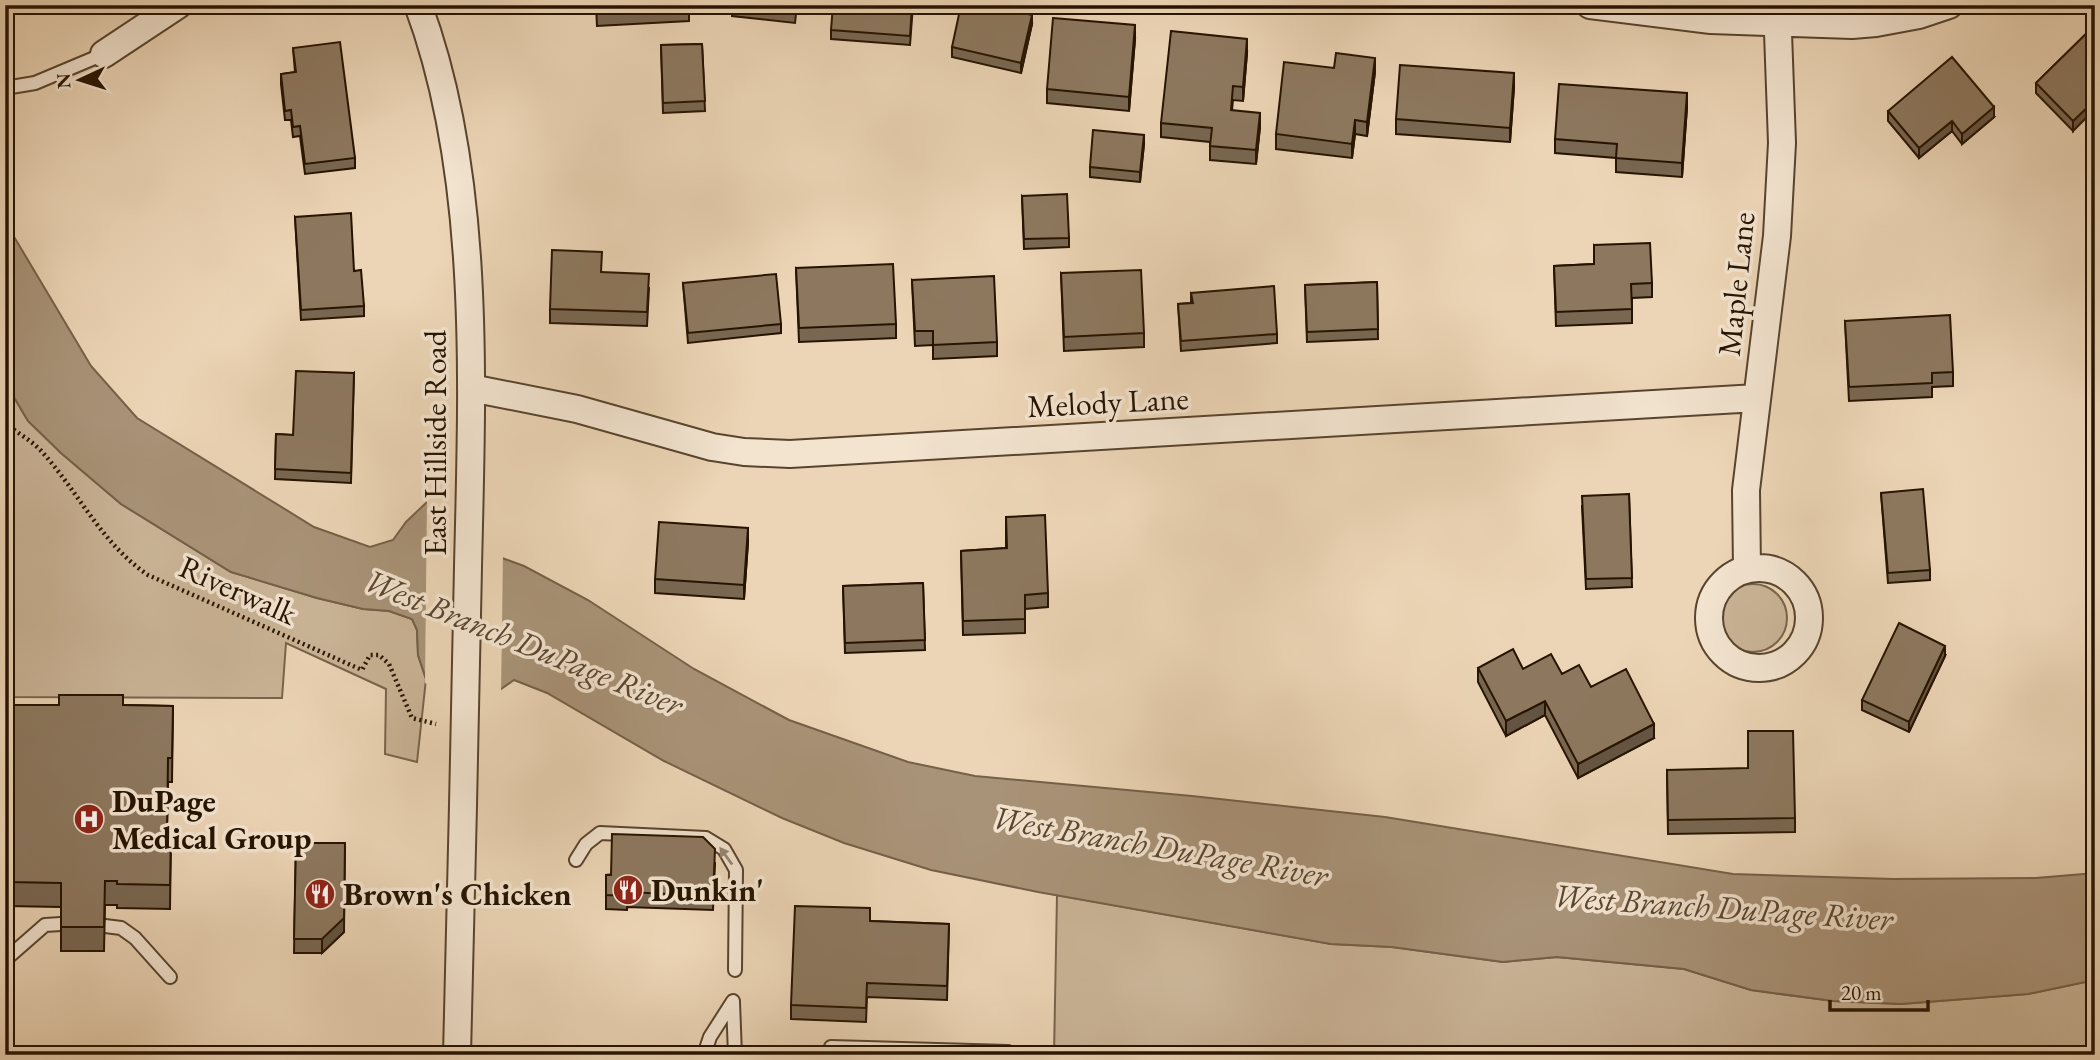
<svg xmlns="http://www.w3.org/2000/svg" width="2100" height="1060" viewBox="0 0 2100 1060" font-family="'EB Garamond',serif">
	<rect width="100%" height="100%" fill="#ecd5b6"/>
	<filter id="stains"><feTurbulence type="fractalNoise" baseFrequency=".00286" numOctaves="4"/><feColorMatrix values="0 0 0 0 .2 0 0 0 0 .09 0 0 0 0 .02 0 0 0 .5 -.17"/></filter>
	<radialGradient id="worn" r=".72"><stop offset=".6" stop-color="#630" stop-opacity="0"/><stop offset="1" stop-color="#630" stop-opacity=".3"/></radialGradient>
	<path fill="#cab497" stroke="#78644c" stroke-width="2" d="M5 382 28 421 61 453 121 504 231 572 317 598 363 609 389 611 412 619 417 630 418 655 426 679 417 762 385 754 386 689 286 643 282 698 5 697Z
		M1719 618a34 34 0 1 1 68 0a34 34 0 1 1-68 0Z
		M1057 895 1331 944 1392 947 1503 962 1557 957 1684 969 1751 990 1833 1001 1901 1004 2028 994 2095 980V1055H1054Z"/>
	<path fill="#a99378" stroke="#756048" stroke-width="2" d="M5 227 13 235 91 366 137 418 314 527 370 547 393 540 406 522 428 501 502 558 524 566 588 600 694 669 789 720 908 762 975 776 1192 796 1385 817 1733 874 1893 879 2036 878 2095 873V980L2028 994 1901 1004 1833 1001 1751 990 1684 969 1557 957 1503 962 1392 947 1331 944 1038 892 931 870 844 843 782 818 664 761 547 693 514 680 494 694 426 679 418 655 417 630 412 619 389 611 363 609 317 598 231 572 121 504 61 453 28 421 5 382Z"/>
	<path fill="#ecd5b6" d="M427 497 451 499 503 554 501 694 495 697 445 693 425 683Z"/>
	<g fill="none" stroke-linecap="round" stroke-linejoin="round">
		<g stroke="#58442e" stroke-width="16">
			<path id="service" d="M5 88 35 83 104 54
				M576 860 586 844 600 833 706 838 724 849 736 870 735 970
				M105 926 121 928 135 938 170 977
				M5 960 45 925 61 924
				M733 1002 735 1055
				M704 1055 710 1037 733 1001
				M831 1055V1047L1008 1052 1010 1055"/>
		</g>
		<g stroke="#58442e" stroke-width="30">
			<path id="minor" d="M418 5C482 176 472 387 468 567 465 730 461 892 457 1055
				M1590 5 1711 20 1852 25 1876 23 1919 15 1949 5
				M104 54 178 5
				M471 388 577 409 712 447 744 452 790 454 1757 398
				M1709 618a50 50 0 1 1 100 0a50 50 0 1 1-100 0Z
				M1747 569 1746 490 1777 236 1782 143 1777 5"/>
		</g>
		<path stroke="#261300" stroke-width="4.5" stroke-dasharray="2 3.5" stroke-linecap="butt" d="M5 423C17 433 33 441 43 453 79 493 102 544 148 575L362 670 370 655H379L389 664 412 718 436 724"/>
		<use href="#service" stroke="#f3e4d0" stroke-width="12"/>
		<use href="#minor" stroke="#f3e4d0" stroke-width="26"/>
	</g>
	<path fill="#796752" stroke="#261300" stroke-width="2" d="M596 5H689V21L597 26Z
		M733 5H797L795 23 732 16Z
		M913 5 910 45 831 39V30Z
		M1032 24 1021 73 952 57V47Z
		M2091 29 2073 131 2036 93V83Z
		M1135 39 1129 111 1047 103V89Z
		M702 44 705 111 663 113 661 45Z
		M293 48 355 158V168L305 174 300 136 293 137 291 120H285L281 84V74L295 72Z
		M1247 53 1243 101 1233 100 1232 110 1260 127 1256 164 1210 160V142L1161 137V123Z
		M1334 68 1375 72 1367 136 1355 134 1352 158 1276 149V134Z
		M1514 87 1510 142 1396 134V119Z
		M1687 107 1682 177 1616 172V158L1555 153V139Z
		M1888 111 1994 117 1962 144 1952 131 1919 158 1888 121Z
		M1144 144 1140 182 1090 177V167Z
		M1022 196 1069 238V247L1024 249Z
		M295 217 354 271 364 306V316L301 320Z
		M1594 245 1652 283V297L1632 298V323L1556 326 1554 266 1594 264Z
		M796 268 896 324V338L799 342Z
		M602 272 649 288 647 326 550 323V309Z
		M1061 273 1144 333V347L1064 351Z
		M912 280 997 342V356L933 359V345L915 346Z
		M1377 282 1378 339 1307 342 1305 285Z
		M683 283 781 324V333L688 343Z
		M1191 293 1277 334V343L1181 351 1178 304 1191 303Z
		M1845 321 1953 372V386L1932 387V397L1849 401Z
		M354 373 351 483 275 479 276 434 293 435Z
		M1881 493 1930 570V580L1888 583Z
		M1629 494 1632 587 1586 589 1582 506Z
		M1006 517 1048 593V607L1025 609V633L963 635 961 551 1006 548Z
		M748 542 744 599 655 593V579Z
		M923 583 925 650 845 653 843 586Z
		M1945 656 1909 732 1862 710V700Z
		M1478 668 1562 674 1591 687 1654 738 1578 778 1545 715 1506 736 1478 682Z
		M123 705 173 706 172 782H168L167 832 171 833 170 909 117 908V905H105L104 951H61V907L7 906 8 831H11Z
		M1667 770 1795 818V832L1668 834Z
		M296 843 344 932 322 953H294Z
		M715 863 713 910 627 907V910L606 909V875Z
		M870 921 949 924 947 1000 867 997 866 1022 791 1019V1005Z"/>
	<path fill="#635442" stroke="#261300" stroke-width="2" d="M1032 15V24L1021 73V63Z
		M1135 25V39L1129 111V97Z
		M1247 39V53L1243 101V87Z
		M1375 58V72L1367 136V122Z
		M1514 73V87L1510 142V128Z
		M1687 93V107L1682 177V163Z
		M2095 100V109L2073 131V121Z
		M1994 107V117L1962 144V134Z
		M1260 113V127L1256 164V150Z
		M1355 120V134L1352 158V144Z
		M1952 121V131L1919 158V148Z
		M1144 135V144L1140 182V172Z
		M748 528V542L744 599V585Z
		M1945 646V656L1909 732V722Z
		M1545 701V715L1506 736V721Z
		M1654 724V738L1578 778V764Z
		M345 843 344 932 322 953V939Z"/>
	<path fill="#8d785f" stroke="#261300" stroke-width="2" d="M597 5H689V7L597 12Z
		M733 5H796L795 13 732 7Z
		M833 5H912L910 36 831 30Z
		M961 5H990L1032 15 1021 63 952 47Z
		M1053 18 1135 25 1129 97 1047 89Z
		M2091 29 2095 33V100L2073 121 2036 83Z
		M1171 31 1247 39 1243 87 1233 86 1231 110 1260 113 1256 150 1210 146 1212 128 1161 123Z
		M340 42 355 158 305 164 300 126 293 127 291 110 285 111 281 74 296 72 293 48Z
		M702 44 705 101 663 103 661 45Z
		M1336 53 1375 58 1367 122 1355 120 1352 144 1276 134 1284 62 1334 68Z
		M1952 57 1994 107 1962 134 1952 121 1919 148 1888 111Z
		M1400 65 1514 73 1510 128 1396 119Z
		M1559 84 1687 93 1682 163 1616 158 1617 144 1555 139Z
		M1093 130 1144 135 1140 172 1090 167Z
		M1067 194 1069 238 1024 239 1022 196Z
		M351 213 354 271 361 270 364 306 301 310 295 217Z
		M1650 243 1652 283 1631 284 1632 309 1556 312 1554 266 1594 264V245Z
		M552 250 602 252 601 272 649 274 647 312 550 309Z
		M893 264 896 324 799 328 796 268Z
		M1141 270 1144 333 1064 337 1061 273Z
		M776 274 781 324 688 333 683 283Z
		M994 276 997 342 933 345V331H915L912 280Z
		M1377 282 1378 329 1307 332 1305 285Z
		M1274 286 1277 334 1181 341 1178 304 1193 303 1191 293Z
		M1950 315 1953 372 1932 373V383L1849 387 1845 321Z
		M296 371 354 373 351 473 275 469 276 434 293 435Z
		M1923 489 1930 570 1888 573 1881 493Z
		M1629 494 1632 578 1586 579 1582 496Z
		M1045 515 1048 593 1025 595V619L963 621 961 551 1007 548 1006 517Z
		M659 522 748 528 744 585 655 579Z
		M923 583 925 640 845 643 843 586Z
		M1899 623 1945 646 1909 722 1862 700Z
		M1513 649 1523 669 1551 654 1562 674 1579 665 1591 687 1626 669 1654 724 1578 764 1545 701 1506 721 1478 668Z
		M59 695H123V705L173 706 172 758H168L167 832 171 833 170 885 117 884V881H105L104 927H61V883L7 882 8 831H11L10 705H59Z
		M1748 731H1793L1795 818 1668 820 1667 770 1748 768Z
		M612 834 703 837 715 849 713 896 627 892V896L606 895V875H611Z
		M296 843H345L344 918 322 939H294Z
		M795 906 870 908V921L949 924 947 986 867 983 866 1008 791 1005Z"/>
	<defs><path id="oneway-solid" d="M-6-.8H1V-3.2L6.5 0L1 3.2V.8H-6Z" transform="scale(1.75)"/></defs>
	<use fill="#978672" href="#oneway-solid" transform="translate(726 856) rotate(-126)"/>
	<defs>
		<g id="hospital-disc" transform="scale(1.575)"><circle r="9.5" fill="#8f2418" stroke="#f3e4d0"/><path d="M-5-5h3v3.5h4V-5h3V5h-3V1.5h-4V5h-3Z" fill="#fff"/></g>
		<g id="restaurant-disc" transform="scale(1.575)"><circle r="9.5" fill="#8f2418" stroke="#f3e4d0"/><path d="M-5-6h1v4h1v-4h1v4h1v-4h1v5L-1.5 .5V6h-2V.5L-5-1ZM5-6V6H3V1.5H1.5Q1.5-4 5-6Z" fill="#fff"/></g>
	</defs>
	<g fill-rule="evenodd">
		<use href="#hospital-disc" x="89" y="819"/>
		<use href="#restaurant-disc" x="628" y="890"/>
		<use href="#restaurant-disc" x="320" y="894"/>
	</g>
	<g text-anchor="middle" dominant-baseline="central" stroke-width="7" stroke-linejoin="round" paint-order="stroke">
		<g font-size="32" fill="#261300" stroke="#f3e4d0">
			<text transform="translate(1736 284) rotate(-84)">Maple Lane</text>
			<text transform="translate(1108 402) rotate(-3)">Melody Lane</text>
			<text transform="translate(435 443) rotate(-90)">East Hillside Road</text>
			<text transform="translate(238 590) rotate(24)">Riverwalk</text>
		</g>
		<g font-size="32" font-weight="bold" fill="#261300" stroke="#f3e4d0" text-anchor="start">
			<text x="112" y="801">DuPage<tspan x="112" dy="37">Medical Group</tspan></text>
			<text x="651" y="890">Dunkin'</text>
			<text x="343" y="894">Brown's Chicken</text>
		</g>
		<g font-size="33" font-style="italic" fill="#5a4630" stroke="#f3e4d0">
			<text transform="translate(524 642) rotate(22)">West Branch DuPage River</text>
			<text transform="translate(1160 846) rotate(10)">West Branch DuPage River</text>
			<text transform="translate(1723 907) rotate(4)">West Branch DuPage River</text>
		</g>
	</g>
	<rect width="2100" height="1060" fill="none" stroke="#ecd5b6" stroke-width="28"/>
	<rect x="7" y="7" width="2086" height="1046" fill="none" stroke="#261300" stroke-width="3.5"/>
	<rect x="14" y="14" width="2072" height="1032" fill="none" stroke="#261300" stroke-width="2"/>
	<g transform="translate(80 80) rotate(266)" stroke="#f3e4d0" stroke-width="5" paint-order="stroke">
	<path d="M0-5L12 26L0 18L-12 26Z" fill="#261300"/>
	<text y="-10" font-size="19" font-weight="bold" text-anchor="middle" fill="#261300">N</text>
	</g>
	<path d="M1830 1000v10h98v-10" fill="none" stroke="#261300" stroke-width="3.5"/>
	<text x="1841" y="1000" font-size="21" fill="#261300" stroke="#f3e4d0" stroke-width="5" paint-order="stroke">20 m</text>
	<rect width="100%" height="100%" filter="url(#stains)"/>
	<rect width="100%" height="100%" fill="url(#worn)"/>
</svg>
